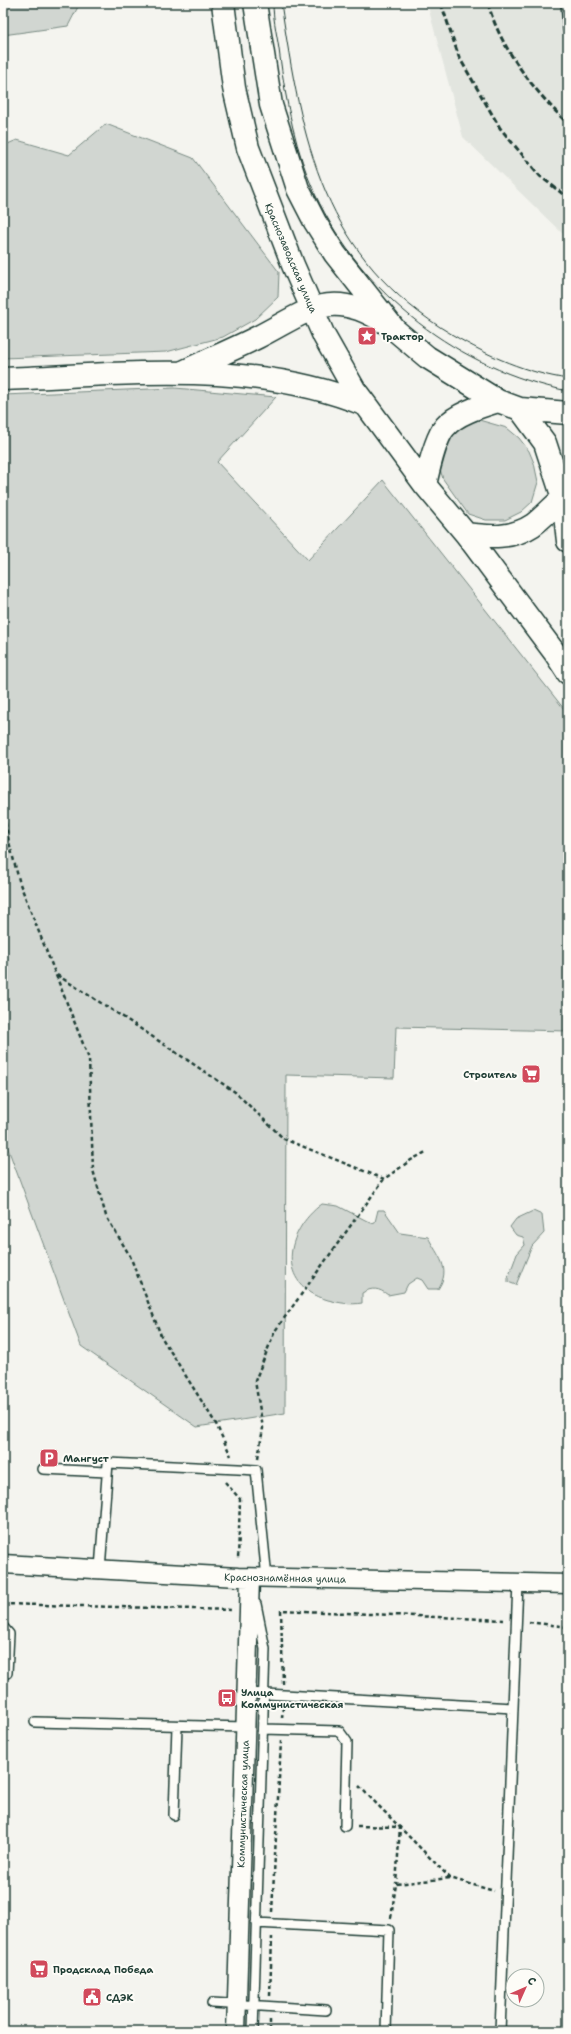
<svg xmlns="http://www.w3.org/2000/svg" width="571" height="2034" viewBox="0 0 571 2034" font-family="'Shantell Sans',sans-serif">
	<rect width="100%" height="100%" fill="#f4f4ef"/>
	<filter id="ink" filterUnits="userSpaceOnUse"><feTurbulence type="fractalNoise" baseFrequency=".025" numOctaves="2"/><feDisplacementMap in="SourceGraphic" scale="8" xChannelSelector="R" yChannelSelector="G"/><feConvolveMatrix kernelMatrix="1 2 1 2 8 2 1 2 1" color-interpolation-filters="sRGB"/></filter>
	<g filter="url(#ink)">
		<path fill="#e2e5df" d="M427 3H568V239L463 137Z"/>
		<path fill="#d1d6d1" stroke="#788a82" d="M3 3H80L68 26 3 35Z
			M106 124 193 158 279 272 278 297 255 319 223 337 166 352 3 358V146L17 140 69 155Z
			M175 388 276 397 217 462 308 560 383 480 568 714V1031L396 1027 394 1078 286 1075 285 1413 197 1427 81 1346 3 1135V395Z
			M479 420 507 428 519 438 529 451 534 463 538 482 532 502 521 512 505 520H486L468 514 443 479 438 463 448 436 462 425Z
			M322 1204 338 1206 371 1223 375 1222 378 1210H384L400 1233 428 1237C438 1257 452 1268 438 1289H428L422 1280 417 1278 408 1284 404 1292 388 1295C379 1288 372 1287 362 1293V1303C350 1305 340 1303 328 1300 275 1285 285 1231 322 1204Z
			M533 1211 542 1215 544 1233 532 1246 516 1285 508 1282V1278L517 1254 525 1245 523 1237 516 1235 510 1227 516 1219Z"/>
		<g fill="none" stroke-linecap="round" stroke-linejoin="round">
			<g stroke="#1f3d34" stroke-width="12">
				<path id="lane" d="M566 3 568 29
					M43 1469 107 1472
					M100 1569 108 1463 238 1469 256 1470 267 1578
					M3 1627 9 1634 7 1673H3
					M247 1693 513 1708
					M35 1722 246 1727
					M263 1729 339 1731 347 1742 345 1826
					M174 1815 177 1726
					M256 1923 389 1930 386 2031
					M212 2003 326 2010
					M253 2031 265 1649 256 1604
					M500 2031 518 1583"/>
			</g>
			<g stroke="#1f3d34" stroke-width="21">
				<path id="street" d="M3 1564 238 1577 568 1584
					M236 2031 250 1578"/>
			</g>
			<g stroke="#1f3d34" stroke-width="25">
				<path id="secondary" d="M223 3 234 88 248 148 293 265 324 336 354 389 366 405 425 485 466 534 555 653 568 673
					M255 3 271 105 298 189 315 222 335 254 395 330 427 357 498 401 520 409 568 413
					M183 372C208 360 234 349 258 337 307 312 330 287 384 322
					M3 379C123 375 252 358 366 405
					M520 409 545 443 563 498 568 541
					M425 485C428 471 436 437 445 427 457 413 482 406 498 401
					M466 534C489 537 512 539 533 525 545 516 556 503 568 494"/>
			</g>
			<path stroke="#1f3d34" stroke-width="2.5" stroke-dasharray="4 3" stroke-linecap="butt" d="M3 809 9 842 20 884 89 1059 93 1170 106 1216 130 1256 162 1338 216 1424 231 1456
				M57 975 123 1017 235 1092 284 1139 384 1179
				M258 1458 263 1428 255 1381 275 1331 384 1179 411 1160 426 1152
				M225 1482 240 1499 238 1560
				M3 1604 232 1610
				M529 1622 568 1627
				M283 1684 281 1610 504 1620
				M282 1718 283 1707
				M359 1786 450 1878 494 1891
				M357 1826 400 1827 396 1884
				M272 1912 281 1741
				M391 1918 396 1884 450 1878
				M270 1996 272 1937
				M270 2031V2019"/>
			<use href="#lane" stroke="#fdfcf7" stroke-width="9"/>
			<use href="#street" stroke="#fdfcf7" stroke-width="18"/>
			<use href="#secondary" stroke="#fdfcf7" stroke-width="22"/>
			<path stroke="#1f3d34" stroke-width="1" d="M273 3C273 22 278 38 280 57 286 103 296 152 315 194 363 296 458 369 568 391
				M281 3C302 141 322 258 453 335 488 356 527 373 568 379"/>
			<path stroke="#1f3d34" stroke-width="3" stroke-dasharray="6 3" stroke-linecap="butt" d="M441 3 459 57 500 128 540 176 568 198
				M488 3C500 49 535 91 568 124"/>
		</g>
	</g>
	<defs>
		<g id="sight-square" transform="scale(1)"><rect x="-9" y="-9" width="18" height="18" rx="4" fill="#d1495b" stroke="#fdfcf7"/><path d="M0-6L1.8-2.2L6-1.7L2.9 1.2L3.7 5.4L0 3.3L-3.7 5.4L-2.9 1.2L-6-1.7L-1.8-2.2Z" fill="#fff"/></g>
		<g id="supermarket-square" transform="scale(1)"><rect x="-9" y="-9" width="18" height="18" rx="4" fill="#d1495b" stroke="#fdfcf7"/><path d="M-6-5.5h2.5l.6 2H6L4.5 2H-2.5L-4.4-4H-6ZM-1.5 3.2a1.3 1.3 0 1 0 .1 0ZM3 3.2a1.3 1.3 0 1 0 .1 0Z" fill="#fff"/></g>
		<g id="parking-square" transform="scale(1)"><rect x="-9" y="-9" width="18" height="18" rx="4" fill="#d1495b" stroke="#fdfcf7"/><path d="M-3.5-5.5H1a3.5 3.5 0 0 1 0 7H-1V5.5H-3.5ZM-1-3.4V-.6H.8a1.4 1.4 0 0 0 0-2.8Z" fill="#fff"/></g>
		<g id="bus-square" transform="scale(1)"><rect x="-9" y="-9" width="18" height="18" rx="4" fill="#d1495b" stroke="#fdfcf7"/><path d="M-5-6H5V4H4V6H2V4H-2V6H-4V4H-5ZM-3.5-4V0h7V-4ZM-3.5 1.2v1.5H-2V1.2ZM2 1.2v1.5H3.5V1.2Z" fill="#fff"/></g>
		<g id="civic-square" transform="scale(1)"><rect x="-9" y="-9" width="18" height="18" rx="4" fill="#d1495b" stroke="#fdfcf7"/><path d="M-.6-6.5H3V-4.5H.6V-3L4-1V1h2V6H-6V1h2V-1L-.6-3ZM-1.2 2.5V6h2.4V2.5Z" fill="#fff"/></g>
	</defs>
	<g fill-rule="evenodd">
		<use href="#sight-square" x="367" y="336"/>
		<use href="#supermarket-square" x="531" y="1074"/>
		<use href="#parking-square" x="49" y="1458"/>
		<use href="#bus-square" x="227" y="1698"/>
		<use href="#supermarket-square" x="39" y="1969"/>
		<use href="#civic-square" x="92" y="1997"/>
	</g>
	<g text-anchor="middle" dominant-baseline="central" stroke-width="4" stroke-linejoin="round" paint-order="stroke">
		<g font-size="10" fill="#1f3d34" stroke="#fdfcf7">
			<text transform="translate(291 258) rotate(67)">Краснозаводская улица</text>
			<text transform="translate(285 1578) rotate(1)">Краснознамённая улица</text>
			<text transform="translate(243 1804) rotate(-88)">Коммунистическая улица</text>
		</g>
		<g font-size="10" font-weight="bold" fill="#1f3d34" stroke="#fdfcf7" text-anchor="start">
			<text x="381" y="336">Трактор</text>
			<text x="517" y="1074" text-anchor="end">Строитель</text>
			<text x="63" y="1458">Мангуст</text>
			<text x="241" y="1692">Улица<tspan x="241" dy="12">Коммунистическая</tspan></text>
			<text x="53" y="1969">Продсклад Победа</text>
			<text x="106" y="1997">СДЭК</text>
		</g>
	</g>
	<rect width="571" height="2034" fill="none" stroke="#fdfcf7" stroke-width="16"/>
	<rect x="8" y="8" width="555" height="2018" fill="none" stroke="#1f3d34" stroke-width="1.5" filter="url(#ink)"/>
	<g transform="translate(525 1988) rotate(45)"><circle r="19" fill="#fdfcf7" stroke="#a4b0a9"/>
	<path d="M0-3L7 15L0 10L-7 15Z" fill="#d1495b"/>
	<text y="-6" font-size="11" font-weight="bold" text-anchor="middle" fill="#1f3d34">С</text>
	</g>
</svg>
